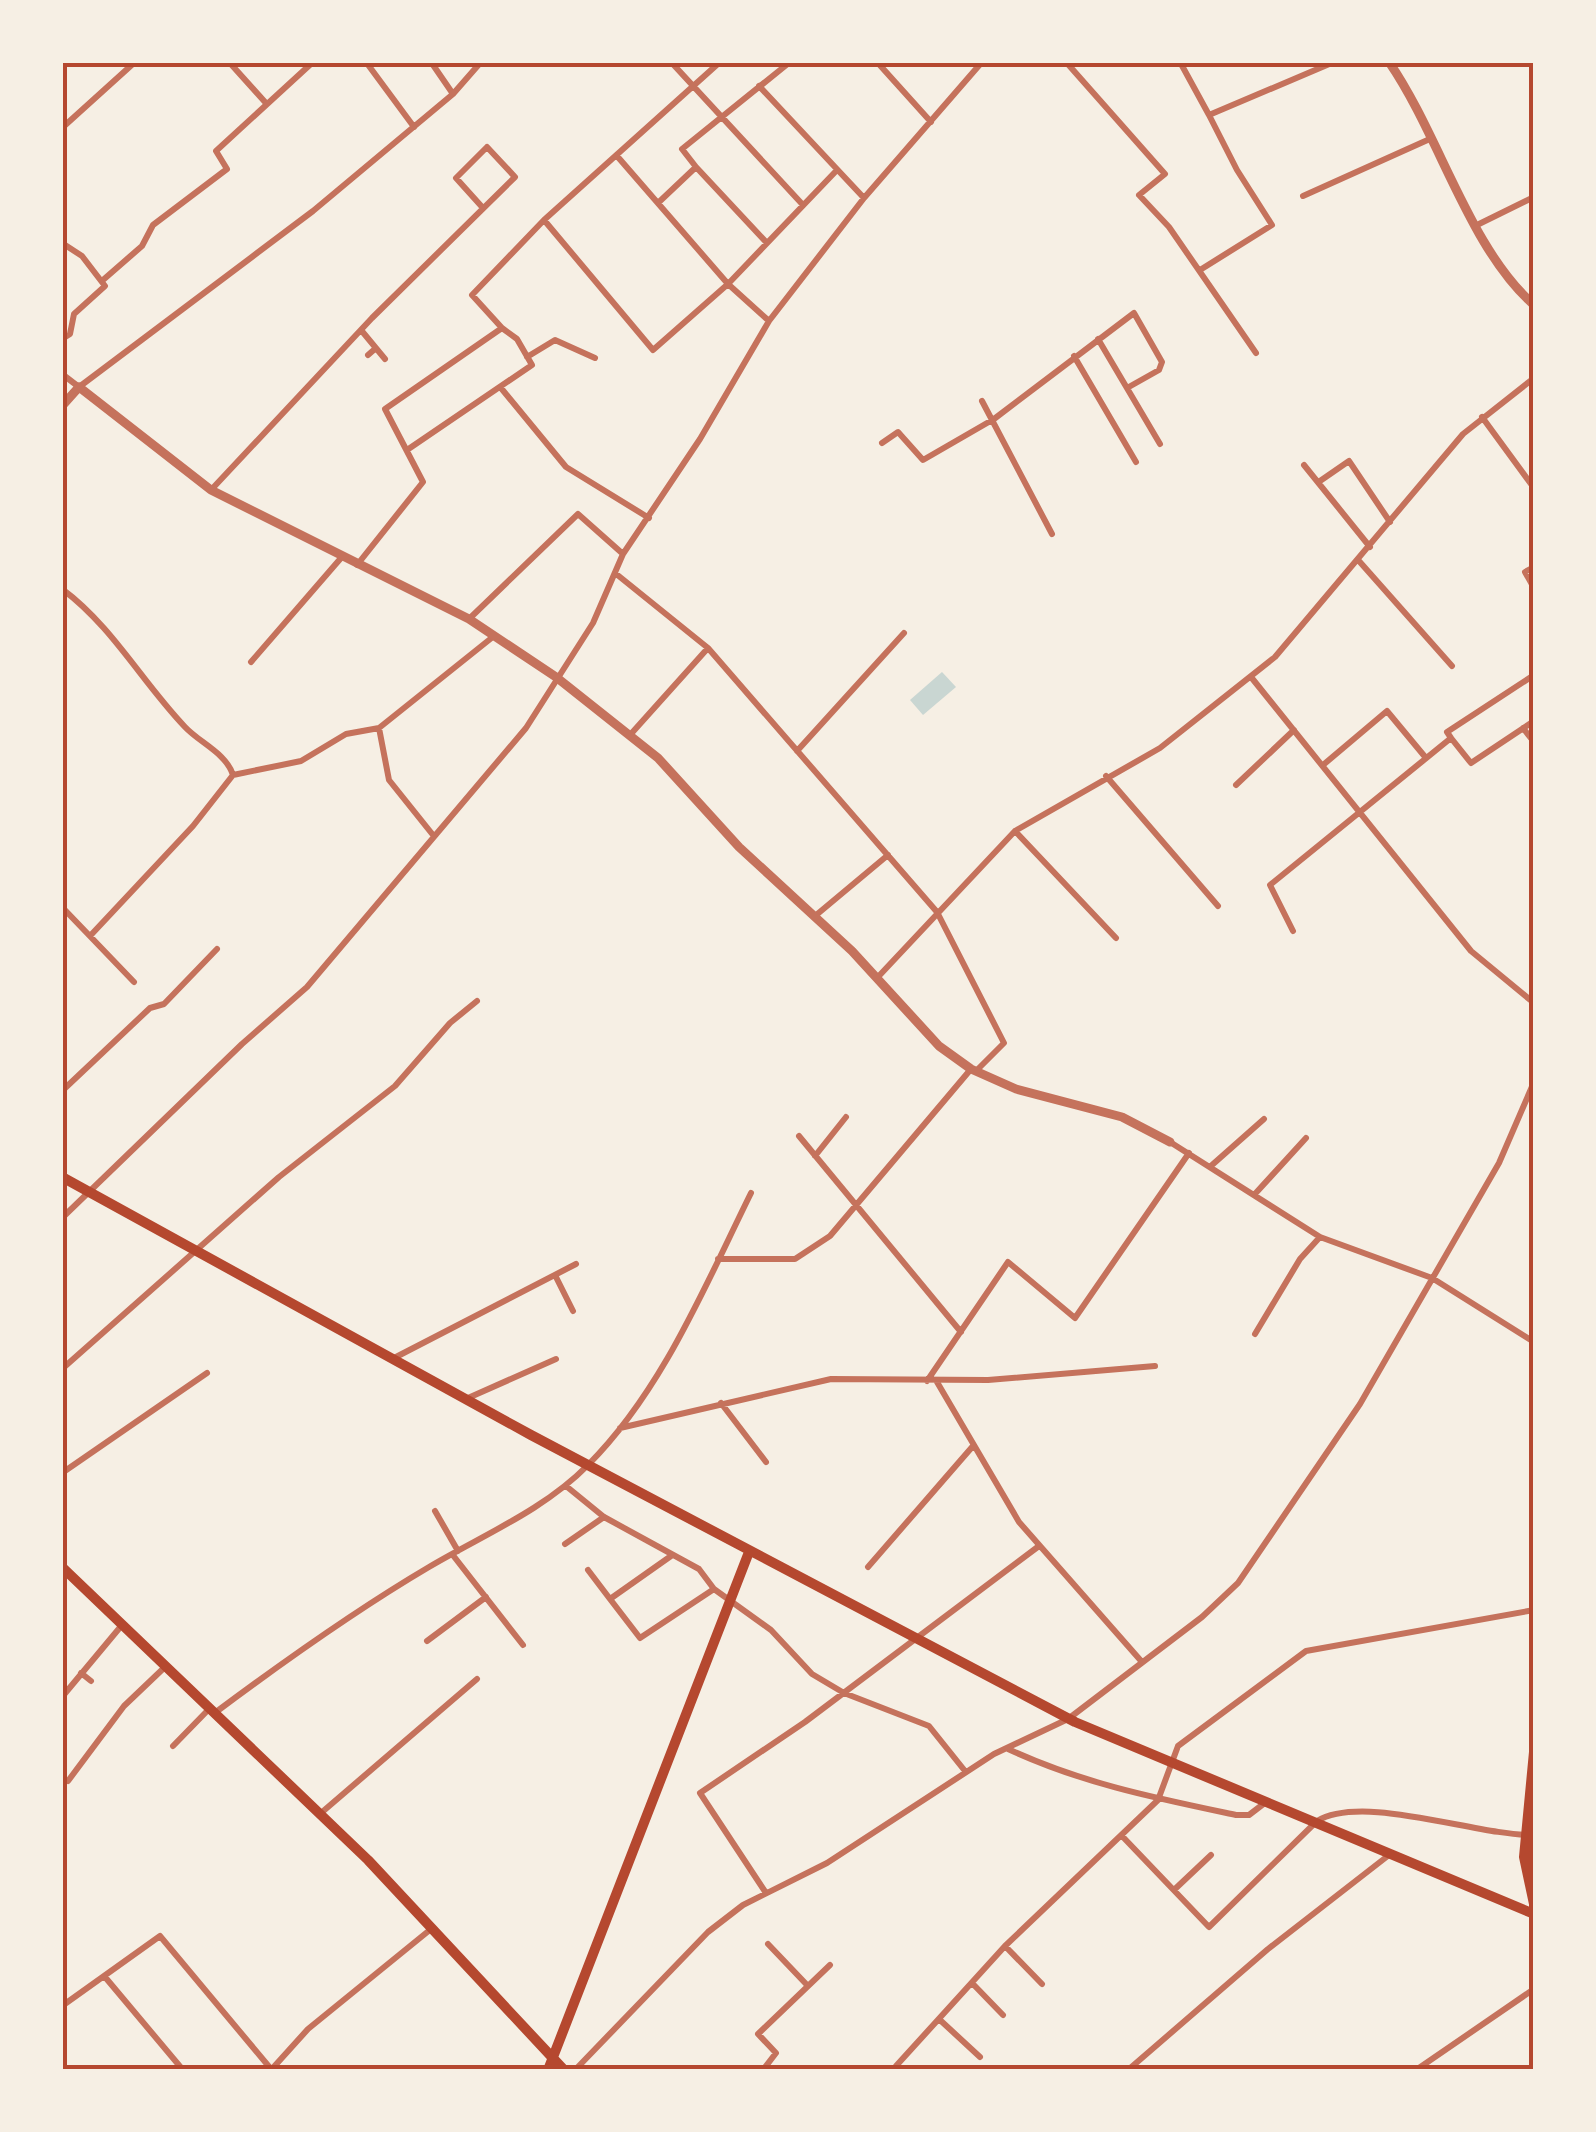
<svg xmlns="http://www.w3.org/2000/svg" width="1596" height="2132" viewBox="0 0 1596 2132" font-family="'Source Sans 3',sans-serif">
	<rect width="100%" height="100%" fill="#f6efe4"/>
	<path fill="#c9d6d2" d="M942 672 956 687 923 715 910 700Z"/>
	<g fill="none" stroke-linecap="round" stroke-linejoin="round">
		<path stroke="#c5725c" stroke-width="6" d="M229 62 265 102
			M366 62 414 127
			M431 62 453 94
			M671 62 803 205
			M720 62 544 220 653 350 728 284 837 170
			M877 62 931 122
			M1066 62 1165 174 1139 195 1169 227 1256 353
			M1180 62 1209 115 1334 62
			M759 86 864 198
			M62 128 135 62
			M617 156 728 284 769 321
			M696 167 682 149 790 62
			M1303 196 1432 138
			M659 202 696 167 767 243
			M1477 225 1534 197
			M62 243 82 256 105 286 74 314 70 334 62 339
			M1200 270 1272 225 1237 170 1209 115
			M103 280 142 246 153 225 227 169 216 151 313 62
			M361 330 385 359
			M1098 339 1160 444
			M368 355 376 348
			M1074 356 1136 462
			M527 357 555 340 595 358
			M62 374 79 387 313 211 453 94 481 62
			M501 388 566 467 649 518
			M982 401 1052 534
			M1482 417 1534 488
			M882 443 898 432 923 460 994 419 1134 313 1162 362 1159 370 1127 388
			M407 450 532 365 517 339 502 328
			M1304 465 1370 547
			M1320 481 1349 461 1390 522
			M211 490 372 318 515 177 487 147 456 178 483 208
			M1359 561 1452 666
			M357 565 423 482 385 409 502 328 472 295 544 220
			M1534 567 1525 572 1534 588
			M615 573 708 648 937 912 1004 1043 976 1071
			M62 589C112 626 142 682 185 727 200 743 226 753 233 775L193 826 90 936
			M469 619 578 514 623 554
			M251 662 341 558
			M1251 677 1471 951 1534 1003
			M379 728 389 780 433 835
			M1523 728 1534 742
			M630 735 708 648
			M1451 738 1471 763 1534 721
			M797 751 904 633
			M1323 765 1387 711 1426 758
			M233 775 301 761 346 734 379 728 494 636
			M1106 776 1218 906
			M1236 785 1294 730
			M1015 831 1116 938
			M62 907 134 982
			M815 916 888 855
			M1293 931 1270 885 1451 738 1447 732 1534 675
			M877 978 1015 831 1160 748 1275 657 1463 434 1534 378
			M62 1091 150 1008 164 1004 217 949
			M799 1136 961 1332
			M1170 1142 1320 1237 1432 1278 1534 1342
			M815 1156 846 1117
			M1212 1165 1264 1119
			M1254 1195 1306 1138
			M62 1218 242 1044 307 987 526 728 593 623 623 554 700 439 769 321 864 198 982 62
			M718 1259H795L830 1236 971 1069
			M555 1275 573 1311
			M1255 1334 1300 1259 1320 1237
			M394 1358 576 1264
			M62 1369 279 1177 395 1086 450 1023 477 1001
			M927 1381 1008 1262 1075 1318 1189 1153
			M937 1382 1019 1522 1142 1662
			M468 1398 556 1359
			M721 1403 766 1462
			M620 1428 831 1379 988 1380 1155 1366
			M62 1473 207 1373
			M566 1486 604 1517 699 1569 714 1589 771 1630 812 1674 844 1693 929 1726 965 1771
			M435 1511 458 1551
			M565 1544 604 1517
			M452 1554 523 1645
			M671 1556 610 1599 640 1638 714 1589
			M868 1567 973 1446
			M588 1570 610 1599
			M427 1641 486 1597
			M81 1673 91 1681
			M62 1697 122 1625
			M216 1712C283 1662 356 1610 429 1567 483 1535 544 1510 588 1465 662 1391 705 1286 751 1193
			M173 1746 210 1708
			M1008 1749C1084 1784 1155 1798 1236 1815H1249L1266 1802
			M68 1781 124 1706 166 1666
			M321 1813 477 1679
			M1122 1836 1209 1927 1317 1821C1364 1793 1477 1836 1534 1835
			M1175 1889 1211 1855
			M766 1893 700 1793 805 1722 1039 1546
			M768 1944 808 1986
			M1005 1946 1042 1984
			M105 1977 183 2070
			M972 1983 1003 2015
			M62 2006 160 1936 271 2069
			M940 2020 980 2057
			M271 2070 308 2029 431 1929
			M575 2070 708 1932 743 1905 827 1863 994 1754 1068 1719 1202 1617 1238 1583 1360 1404 1499 1163 1534 1082
			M763 2070 776 2053 758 2034 830 1965
			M899 2070 896 2066 1005 1946 1158 1800 1178 1746 1306 1651 1534 1610
			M1128 2070 1268 1949 1389 1855
			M1416 2070 1534 1989"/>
		<path stroke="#c5725c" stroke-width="9" d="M1389 62C1440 136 1469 248 1534 305
			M62 406 79 387 211 490 469 619 556 677 658 758 739 847 852 951 939 1046 971 1069 1016 1089 1122 1117 1170 1142"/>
		<path stroke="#b5482f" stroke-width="10" d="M62 1177 531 1435 1075 1722 1534 1914
			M62 1567 368 1860 564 2070
			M1534 1752 1524 1857 1534 1904
			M548 2070 749 1552"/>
	</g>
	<rect width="1596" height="2132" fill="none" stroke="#f6efe4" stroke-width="130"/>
	<rect x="65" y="65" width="1466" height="2002" fill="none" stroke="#b5482f" stroke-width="4"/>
</svg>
